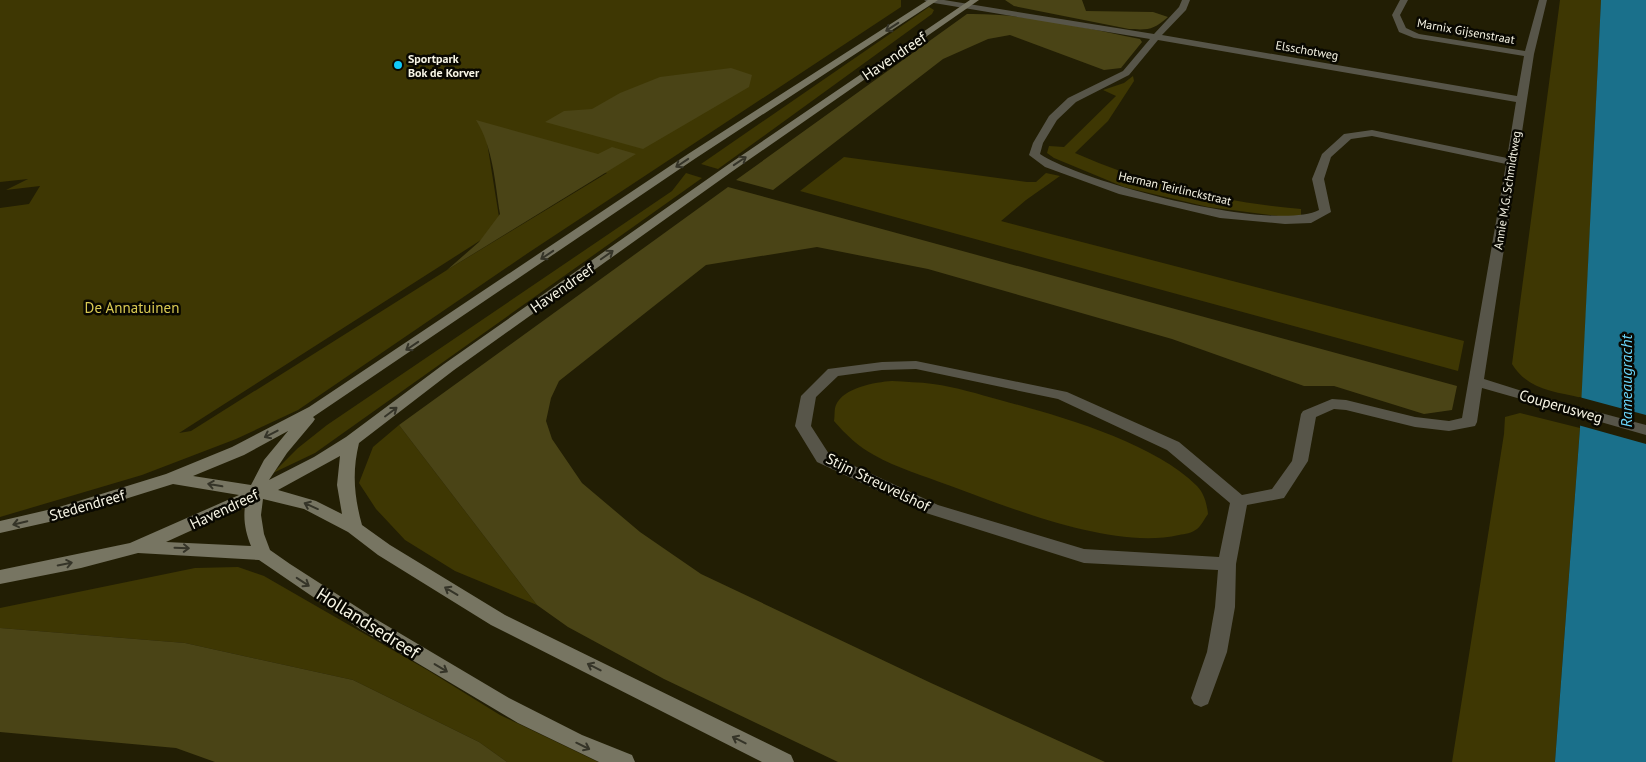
<svg xmlns="http://www.w3.org/2000/svg" width="1646" height="762" viewBox="0 0 1646 762" font-family="'PT Sans',sans-serif">
	<rect width="100%" height="100%" fill="#221e04"/>
	<path fill="#3e3703" fill-rule="evenodd" d="M0 0H901V7L528 253 298 410 236 439 142 475 0 517V208L29 204 40 186 6 190 28 179 0 182ZM487 142 607 173 447 270 191 431 179 433 481 240 499 217Z
		M1560 0H1601L1582 398C1553 391 1528 390 1512 364Z
		M929 7 934 10 932 14 718 169 701 164Z
		M1133 76 1134 81 1108 121 1075 153C1147 185 1223 202 1301 209V216L1286 217 1208 207 1124 187 1054 158 1047 153 1049 146 1064 147 1116 96 1103 90 1124 83Z
		M844 157 1027 182H1036L1046 173 1060 176 1026 200 1001 221 1464 341 1458 371 800 191Z
		M686 173 702 178 315 453 273 473 298 448 327 425 672 191Z
		M892 381C905 382 920 382 933 384 956 387 978 394 1000 400 1059 416 1153 442 1197 486 1204 493 1207 504 1208 514 1205 518 1201 526 1197 529 1192 533 1185 534 1179 535 1112 550 1011 508 948 485 924 476 897 468 874 455 859 447 845 434 834 421 835 416 834 409 836 405 843 388 875 382 892 381Z
		M1520 413 1580 428 1555 762H1452L1504 434 1505 417Z
		M399 425 537 605 455 571 405 540 376 509 359 483 373 447Z
		M238 567 264 576 429 671 500 715 598 762H507L479 742 353 680 185 643 0 628V608L195 568Z"/>
	<path fill="#4a4416" d="M1005 0H1082L1086 11 1153 12 1168 17C1153 30 1149 30 1129 29L1014 6Z
		M967 14C1025 13 1084 28 1140 39L1142 42 1121 68 1104 70 1010 35 988 39 943 59 773 190 736 180Z
		M731 68 752 75 749 87 643 149 545 122 564 111 592 109 620 93 660 77Z
		M476 120 598 154 612 147 636 154 447 270 479 242 500 214C495 183 493 147 476 120Z
		M728 187 1457 386 1452 410 1424 414 1334 386H1304L1172 339 928 269 817 247 706 265 559 381 551 398 546 421 552 439 582 483 640 532 701 574 931 683 1105 762H838L664 679 568 627 537 605 399 425Z
		M0 628 185 643 353 680 479 742 507 762H215L176 748 0 732Z"/>
	<path fill="#1a708b" d="M1601 0H1646V762H1555L1580 428Z"/>
	<path fill="#221e04" d="M1579 397 1646 415V444L1578 425Z"/>
	<g fill="none" stroke-linecap="round" stroke-linejoin="round">
		<path fill="#575549" fill-rule="evenodd" d="M924 0H944L1154 34 1179 7 1182 0H1190L1186 10 1162 35 1517 96 1524 56 1414 38 1399 32 1392 15 1400 0H1408L1400 15 1406 28 1419 34 1525 51 1539 0H1547L1534 54 1484 379 1541 397 1646 425V435L1482 388 1477 422 1475 426 1449 431 1415 427 1346 410 1334 409 1316 417 1308 461 1284 498 1247 505 1236 564 1235 607 1227 652 1208 704 1201 707 1194 704 1191 698 1207 652 1215 607 1218 570 1084 563 926 513 817 462 795 426 801 396 828 369 882 362 916 361 1067 392 1179 442 1242 495 1272 489 1292 461 1301 414 1303 411 1332 399 1346 400 1415 417 1449 421 1462 418 1506 164 1372 136 1351 139 1331 157 1324 179 1331 212 1311 223 1285 224 1220 218 1119 194 1045 167 1029 155 1033 143 1049 116 1068 98 1123 71 1150 39 928 2ZM1158 40 1516 102 1507 158 1372 130 1344 134 1322 154 1312 179 1319 210C1273 233 1084 183 1040 154L1043 143 1057 120 1076 102 1129 75ZM916 369 1058 399 1167 450 1230 503 1219 557 1084 549 938 505 829 454 811 426 816 397 838 376 882 370Z"/>
		<path fill="#777562" fill-rule="evenodd" d="M928 0H938L696 158 313 417 315 419 313 422 287 453 269 480 314 457 346 437 444 364 729 164 970 0H979L737 168 454 370 359 443C352 472 354 496 362 525L390 545 505 615 791 755 794 762H762L491 625 378 555 348 532 304 509 263 499 261 515 264 534 270 550 290 564 374 618 509 698 582 735 632 755 635 762H599L518 723 360 629 259 560 138 553 81 568 0 584V570L130 543 239 495 173 484 58 520 0 533V521L56 508 166 474 232 447 309 407 688 154ZM288 431 264 460 251 485 193 476 244 455ZM340 456 337 485 342 514 316 501 278 490ZM245 506C243 521 246 533 251 546L166 542Z"/>
	</g>
	<defs><path id="oneway-shaft" d="M-6 0H5M1.5-3L5.5 0L1.5 3" fill="none" stroke-width="1.6" stroke-linecap="round" stroke-linejoin="round" transform="scale(1.25)"/></defs>
	<g stroke="#353428">
		<use href="#oneway-shaft" transform="translate(892 27) rotate(147)"/>
		<use href="#oneway-shaft" transform="translate(740 161) rotate(-34)"/>
		<use href="#oneway-shaft" transform="translate(682 163) rotate(146)"/>
		<use href="#oneway-shaft" transform="translate(547 255) rotate(146)"/>
		<use href="#oneway-shaft" transform="translate(607 255) rotate(-35)"/>
		<use href="#oneway-shaft" transform="translate(412 346) rotate(146)"/>
		<use href="#oneway-shaft" transform="translate(391 412) rotate(-37)"/>
		<use href="#oneway-shaft" transform="translate(271 434) rotate(153)"/>
		<use href="#oneway-shaft" transform="translate(215 485) rotate(-170)"/>
		<use href="#oneway-shaft" transform="translate(311 506) rotate(-156)"/>
		<use href="#oneway-shaft" transform="translate(20 523) rotate(167)"/>
		<use href="#oneway-shaft" transform="translate(182 548) rotate(2)"/>
		<use href="#oneway-shaft" transform="translate(65 564) rotate(-11)"/>
		<use href="#oneway-shaft" transform="translate(303 582) rotate(33)"/>
		<use href="#oneway-shaft" transform="translate(451 591) rotate(-149)"/>
		<use href="#oneway-shaft" transform="translate(594 667) rotate(-153)"/>
		<use href="#oneway-shaft" transform="translate(441 668) rotate(31)"/>
		<use href="#oneway-shaft" transform="translate(739 740) rotate(-153)"/>
		<use href="#oneway-shaft" transform="translate(583 746) rotate(26)"/>
	</g>
	<circle fill="#10cafa" stroke="#090801" stroke-width="2" cx="398" cy="65" r="5"/>
	<g text-anchor="middle" dominant-baseline="central" stroke-width="5" stroke-linejoin="round" paint-order="stroke">
		<g font-size="12" fill="#f7f5e5" stroke="#090801">
			<text transform="translate(1466 31) rotate(10)">Marnix Gijsenstraat</text>
			<text transform="translate(1307 50) rotate(10)">Elsschotweg</text>
			<text transform="translate(1175 188) rotate(13)">Herman Teirlinckstraat</text>
			<text transform="translate(1507 190) rotate(-81)">Annie M.G. Schmidtweg</text>
		</g>
		<g font-size="12" font-weight="bold" fill="#f7f5e5" stroke="#090801" text-anchor="start">
			<text x="408" y="58">Sportpark<tspan x="408" dy="14">Bok de Korver</tspan></text>
		</g>
		<g font-size="15" fill="#f7f5e5" stroke="#090801">
			<text transform="translate(894 56) rotate(-34)">Havendreef</text>
			<text transform="translate(562 288) rotate(-35)">Havendreef</text>
			<text transform="translate(1561 406) rotate(16)">Couperusweg</text>
			<text transform="translate(878 482) rotate(26)">Stijn Streuvelshof</text>
			<text transform="translate(87 505) rotate(-16)">Stedendreef</text>
			<text transform="translate(224 509) rotate(-25)">Havendreef</text>
		</g>
		<g font-size="15" fill="#daca53" stroke="#090801">
			<text x="132" y="307">De Annatuinen</text>
		</g>
		<g font-size="16" font-style="italic" fill="#6bd5fa" stroke="#090801">
			<text transform="translate(1626 381) rotate(-90)">Rameaugracht</text>
		</g>
		<g font-size="18" fill="#f7f5e5" stroke="#090801">
			<text transform="translate(368 623) rotate(32)">Hollandsedreef</text>
		</g>
	</g>
</svg>
